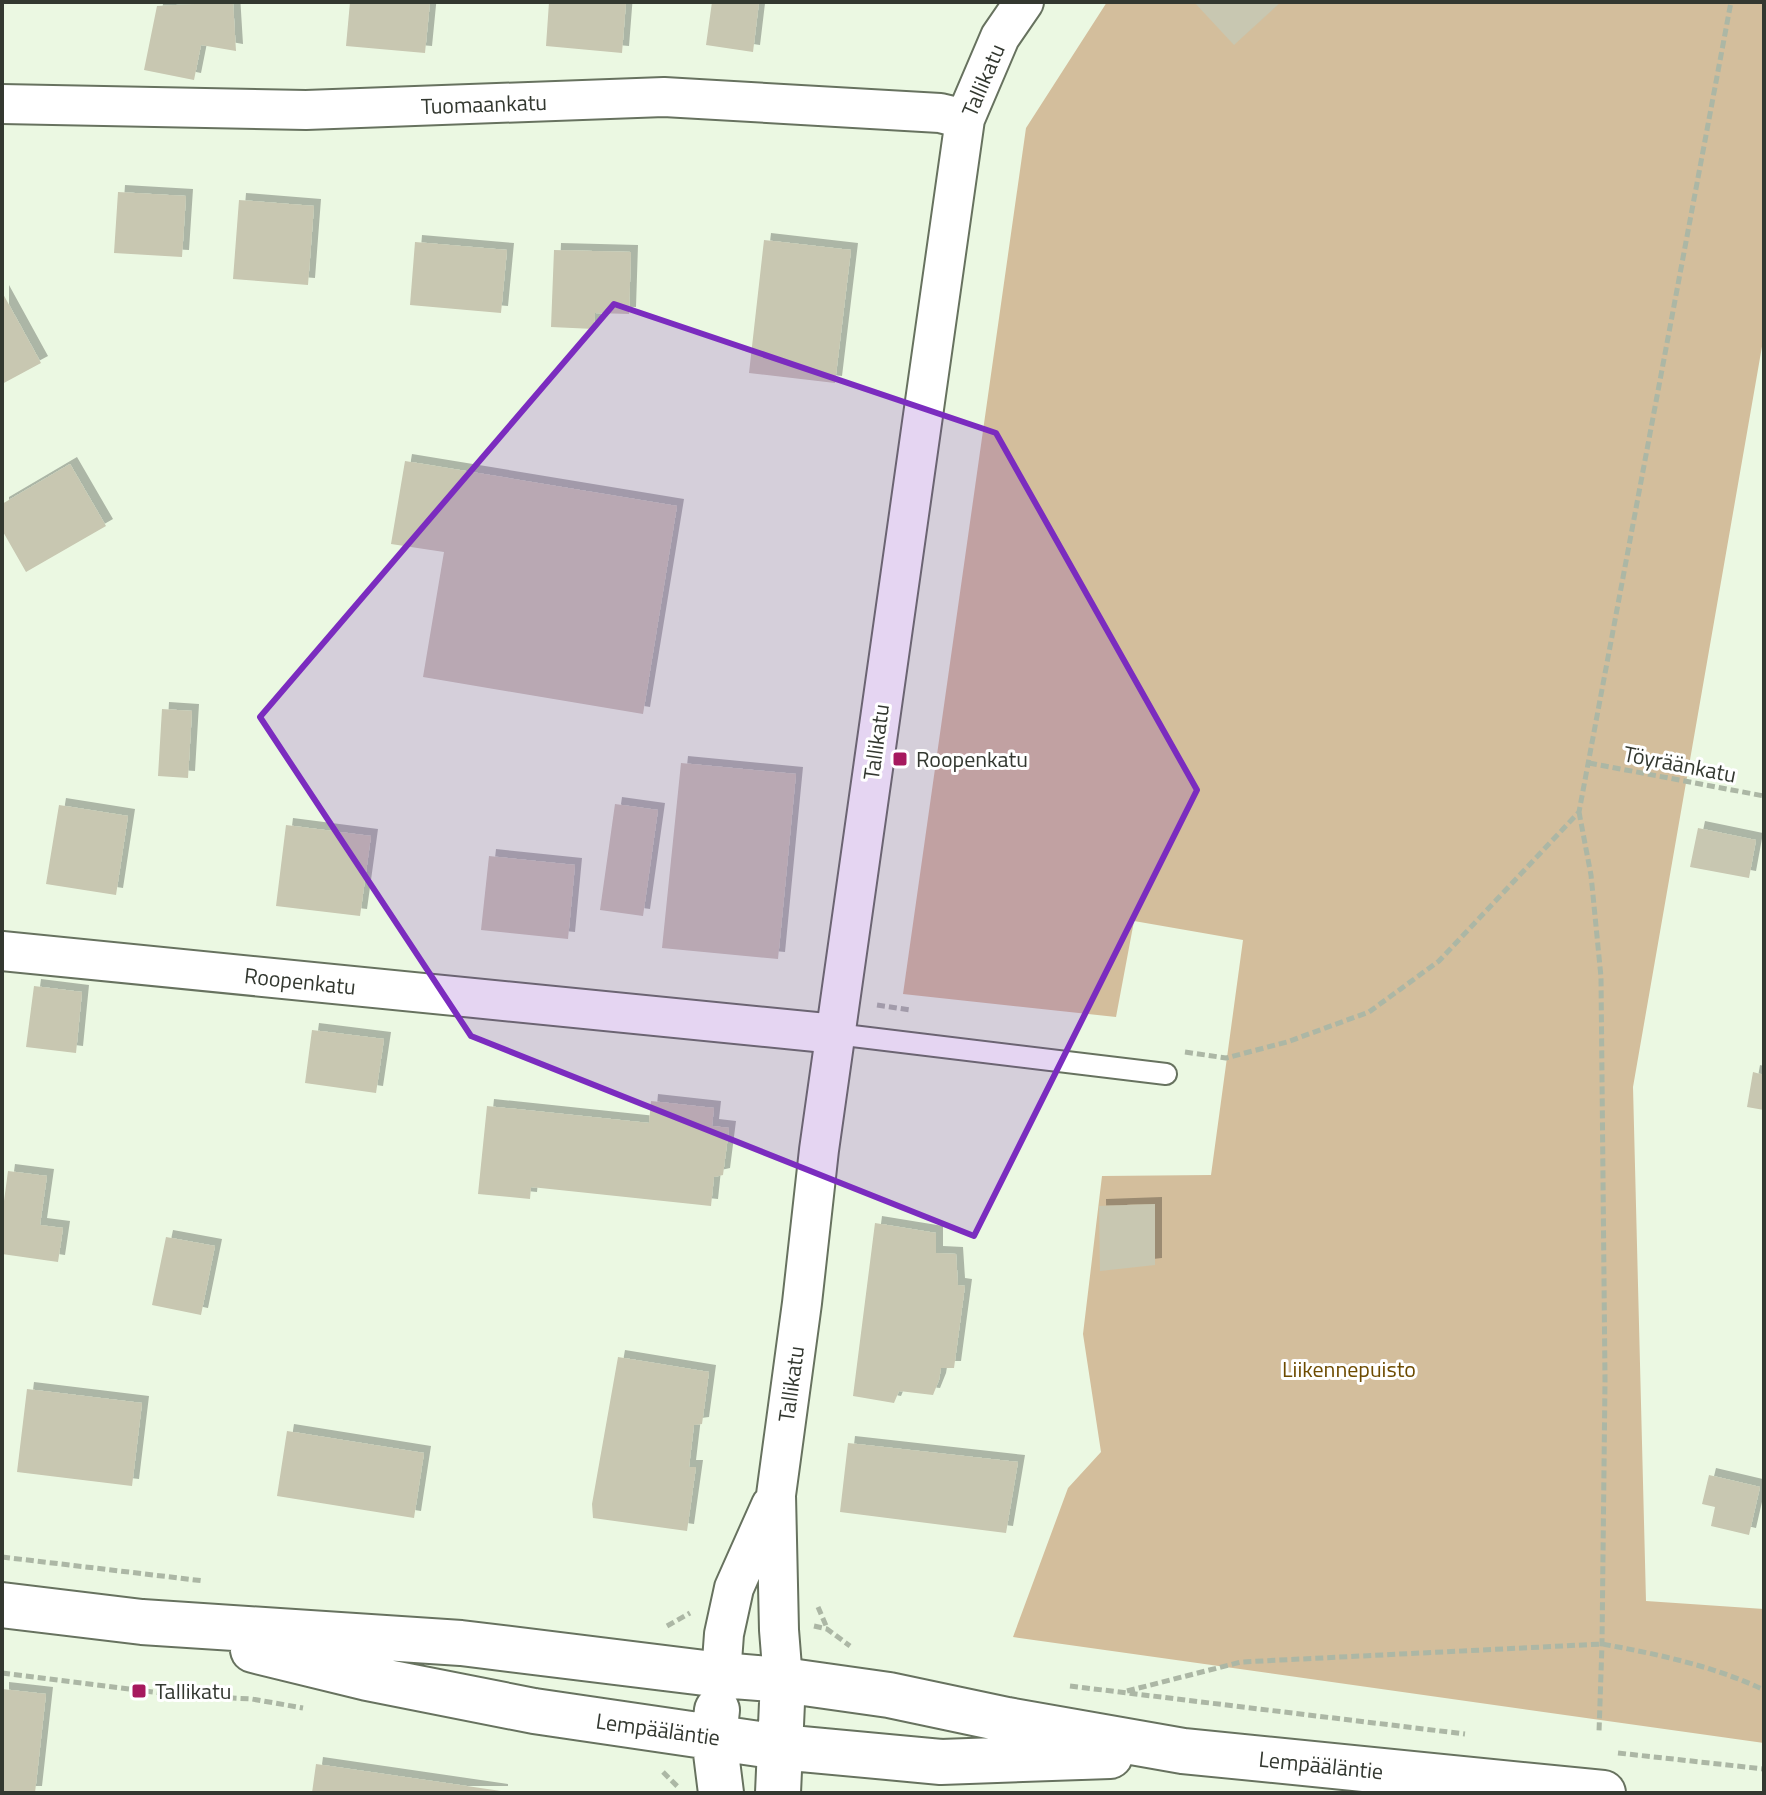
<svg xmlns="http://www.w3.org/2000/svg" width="1766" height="1795" viewBox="0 0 1766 1795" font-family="'Titillium Web',sans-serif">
	<defs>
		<filter id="shadow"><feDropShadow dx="7" dy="-7" stdDeviation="0" flood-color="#0004"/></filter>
	</defs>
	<rect width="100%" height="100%" fill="#ebf8e2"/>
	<path fill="#d3be9c" d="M1107 2H1764V335L1633 1087 1646 1601 1764 1609V1743L1013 1637 1068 1488 1101 1452 1083 1334 1102 1176 1211 1175 1243 940 1134 921 1116 1017 903 994 1026 128Z"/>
	<path fill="#c8c7b1" filter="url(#shadow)" d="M233 2 236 51 201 45 194 80 144 70 157 6Z
		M350 2H430L425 53 346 46Z
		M549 2H626L622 53 546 46Z
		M712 2H759L753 52 706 45Z
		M1194 2H1281L1234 45Z
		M118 192 186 196 182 257 114 253Z
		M239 200 314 206 308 285 233 279Z
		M764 240 851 250 835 383 749 373Z
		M415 242 507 250 501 313 410 305Z
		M554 250 631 252 629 314 595 313 594 329 551 327Z
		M2 292 41 363 2 384Z
		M405 461 677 506 643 714 423 677 444 552 391 544Z
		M70 464 106 526 26 572 2 530V504Z
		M162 709 192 711 188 778 158 776Z
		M681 763 796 774 778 959 662 948Z
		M615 804 658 810 643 916 600 910Z
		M59 805 128 816 116 895 46 884Z
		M286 825 371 836 360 916 276 906Z
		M1698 828 1756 840 1749 878 1690 867Z
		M489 856 575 865 568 939 481 930Z
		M34 986 82 992 76 1053 26 1047Z
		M312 1030 384 1039 376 1093 305 1083Z
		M1753 1072 1764 1075V1110L1747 1107Z
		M651 1101 714 1108 712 1126 729 1128 723 1175 714 1177 711 1206 531 1187 530 1199 478 1194 487 1106 649 1123Z
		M8 1171 47 1176 40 1225 63 1228 58 1262 2 1254V1216Z
		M1155 1204V1265L1100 1271 1099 1206Z
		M875 1223 936 1233V1253L956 1254 958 1285 965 1286 954 1368H941L939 1380 933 1395 899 1391 894 1403 853 1396Z
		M166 1237 215 1246 201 1315 152 1305Z
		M618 1357 709 1372 702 1424 694 1425 689 1467H696L687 1531 593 1518 592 1504Z
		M27 1389 142 1403 132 1486 17 1472Z
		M287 1431 424 1453 414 1518 277 1496Z
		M848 1443 1018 1462 1006 1533 840 1512Z
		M1709 1475 1760 1487 1749 1535 1711 1526 1715 1507 1702 1504Z
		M2 1689 46 1694 35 1793H2Z
		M316 1764 501 1791V1793H312Z"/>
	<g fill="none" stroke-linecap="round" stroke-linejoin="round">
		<g stroke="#67725f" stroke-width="24">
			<path id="lane" d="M836 1034 1166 1074"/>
		</g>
		<g stroke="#67725f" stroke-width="42">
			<path id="street" d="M2 104 306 110 664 97 940 113 965 119
				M2 951 836 1034
				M721 1675 724 1634 734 1588 771 1505
				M783 1680 779 1630 776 1495 802 1303 819 1150 965 119 1000 37 1024 2"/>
		</g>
		<g stroke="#67725f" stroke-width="48">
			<path id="secondary" d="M2 1605 142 1622 461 1643 721 1675 783 1680 889 1695 1007 1720 1183 1751 1603 1793
				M253 1650 367 1678 534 1711 780 1747 941 1762 1110 1756
				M717 1710 714 1737 721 1793
				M778 1793 783 1680"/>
		</g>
		<path stroke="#acb7a5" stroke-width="5" stroke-dasharray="8 4" stroke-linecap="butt" d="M1589 763 1764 796
			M1579 812 1591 875 1601 977 1605 1380 1602 1644 1599 1732
			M877 1005 910 1010
			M1185 1052 1226 1058 1287 1042 1369 1012 1439 961 1579 812 1731 2
			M2 1557 204 1581
			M818 1607 827 1628
			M667 1626 690 1613
			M814 1626 827 1629 850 1646
			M2 1673 177 1695 252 1699 303 1708
			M1070 1686 1465 1734
			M1127 1691 1241 1662 1602 1644C1657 1654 1714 1666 1764 1690
			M1618 1753 1764 1769
			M663 1772 679 1788"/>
		<use href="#lane" stroke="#fff" stroke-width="20"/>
		<use href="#street" stroke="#fff" stroke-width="38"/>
		<use href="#secondary" stroke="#fff" stroke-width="44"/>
	</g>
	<path fill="#7b2cbf" fill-opacity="0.2" stroke="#7b2cbf" stroke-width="6" stroke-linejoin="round" d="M614 304 996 433 1197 790 974 1236 471 1036 260 717Z"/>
	<g fill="#a6195e" stroke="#fff" stroke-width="3">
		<rect x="892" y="751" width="16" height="16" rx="4"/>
		<rect x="131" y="1683" width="16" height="16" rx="4"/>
	</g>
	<g text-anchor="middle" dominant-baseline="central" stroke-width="6" stroke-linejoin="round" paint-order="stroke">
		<g font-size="22" fill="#333830" stroke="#fff">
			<text transform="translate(983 80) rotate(-67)">Tallikatu</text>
			<text transform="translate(484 104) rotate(-2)">Tuomaankatu</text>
			<text transform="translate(876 742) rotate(-82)">Tallikatu</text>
			<text transform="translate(1680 764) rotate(11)">Töyräänkatu</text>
			<text transform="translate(300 981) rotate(6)">Roopenkatu</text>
			<text transform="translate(791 1384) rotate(-82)">Tallikatu</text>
			<text transform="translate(658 1729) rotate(8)">Lempääläntie</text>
			<text transform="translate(1321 1765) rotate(6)">Lempääläntie</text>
		</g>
		<g font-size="22" fill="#333830" stroke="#fff" text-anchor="start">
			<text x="916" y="759">Roopenkatu</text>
			<text x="155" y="1691">Tallikatu</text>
		</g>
		<g font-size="22" fill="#6d4b00" stroke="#fff">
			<text x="1349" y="1369">Liikennepuisto</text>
		</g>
	</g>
	<rect width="1766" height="1795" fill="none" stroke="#333830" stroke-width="8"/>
</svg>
